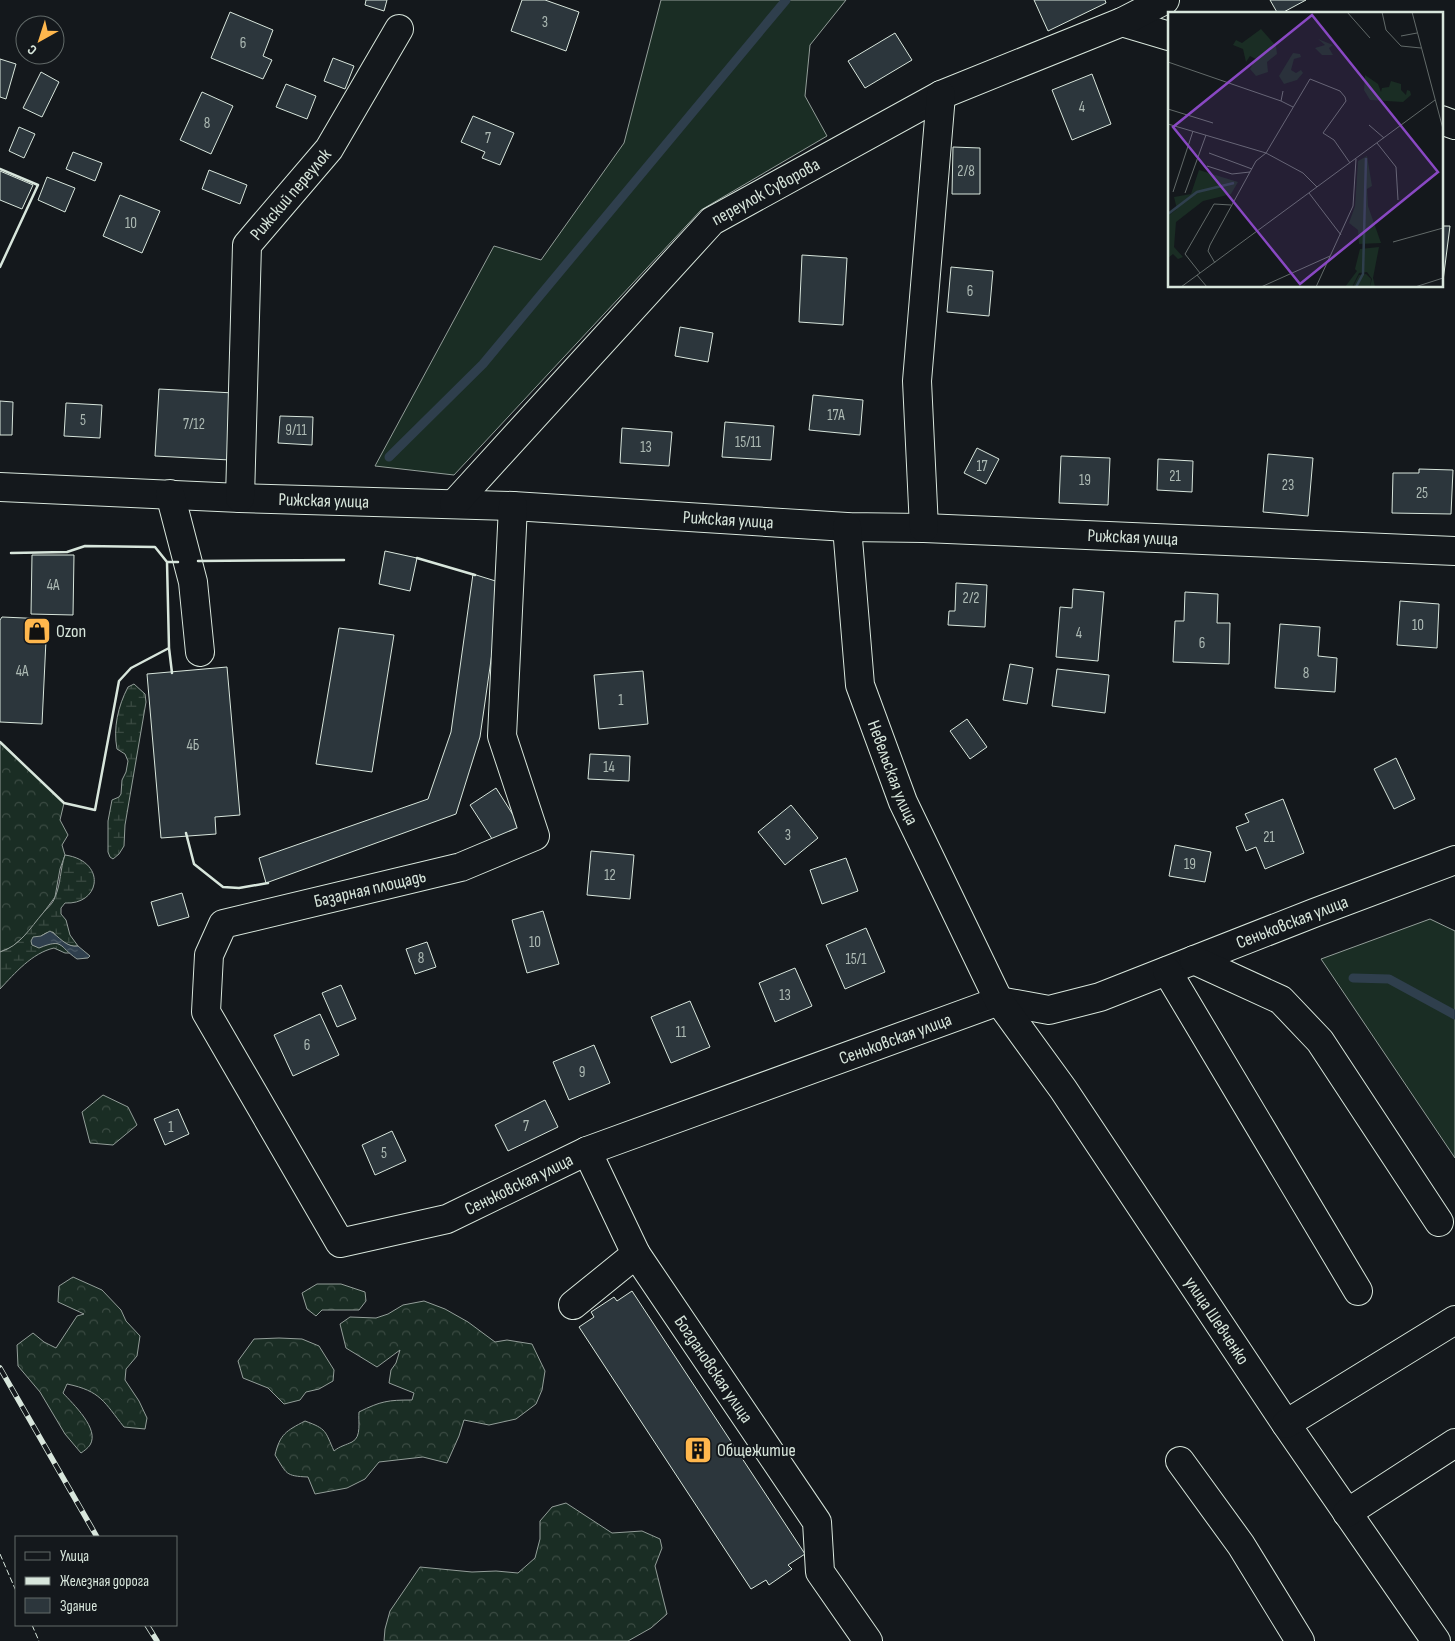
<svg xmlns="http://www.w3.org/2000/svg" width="1455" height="1641" viewBox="0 0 1455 1641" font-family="'Sofia Sans Condensed',sans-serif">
	<defs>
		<pattern id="forest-crowns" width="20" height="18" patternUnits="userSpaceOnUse" patternTransform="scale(1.25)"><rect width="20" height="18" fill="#1a2d24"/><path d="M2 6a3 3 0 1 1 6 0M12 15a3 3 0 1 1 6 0" fill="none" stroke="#3b4b43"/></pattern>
		<pattern id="wetland-marsh" width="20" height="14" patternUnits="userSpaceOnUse" patternTransform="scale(1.25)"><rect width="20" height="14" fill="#1a2d24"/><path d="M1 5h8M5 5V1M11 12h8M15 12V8" fill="none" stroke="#3b4b43"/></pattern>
		<pattern id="water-ripples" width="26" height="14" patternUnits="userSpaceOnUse" patternTransform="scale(1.25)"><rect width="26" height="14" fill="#2f3f4d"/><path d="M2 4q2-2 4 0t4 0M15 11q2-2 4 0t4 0" fill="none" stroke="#4c5b66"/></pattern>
	</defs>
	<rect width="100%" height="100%" fill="#14181c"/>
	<path fill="#1a2d24" stroke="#939e99" d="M661 0H846L810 45 805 96 827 136 701 210 454 475 375 466 494 246 541 260 624 143Z
		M1430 919 1455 931V1158L1321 959Z"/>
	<path fill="url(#forest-crowns)" stroke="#939e99" d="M0 741 64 803 60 820 68 835 62 845 65 855 60 869 55 897 30 931 12 947 0 952Z
		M103 1095 128 1107 137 1125 113 1145 90 1143 82 1112Z
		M73 1277 102 1290 121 1310 126 1321 140 1336 137 1356 126 1369 125 1380 139 1401 147 1418 145 1429 124 1427C104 1402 101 1391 67 1384L63 1393C73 1404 100 1429 90 1445 88 1448 84 1451 81 1453L65 1434 40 1392 18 1366 17 1345 33 1333 44 1342 56 1348 77 1316 84 1314 58 1302 59 1286Z
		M317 1284H341L365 1292 366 1301 359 1310H322L316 1316 307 1309 302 1293Z
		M424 1301 445 1309 468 1322 495 1342 507 1340 532 1344 545 1371 542 1390 536 1404 516 1419 489 1425 464 1420 459 1436 447 1463 423 1457 379 1462 365 1479 347 1488 315 1494 308 1477C285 1476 287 1474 275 1455 280 1434 286 1431 305 1421 327 1429 325 1431 334 1451 340 1446 346 1445 352 1442 362 1437 358 1421 359 1412 381 1401 388 1400 412 1400L414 1393 389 1383 391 1370 396 1363 400 1350 377 1367 346 1348 340 1324 350 1317 376 1318 388 1314 403 1305Z
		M279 1338 302 1339 319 1346 334 1370 333 1381 319 1389 306 1392 300 1400 284 1404 268 1388 243 1378 238 1361 254 1339Z
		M566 1503 612 1533 642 1531 660 1539 662 1548 655 1566 667 1614 651 1628 628 1641H384L385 1629 390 1611 420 1567 472 1572 496 1571 518 1573 535 1558 540 1539V1521L552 1507Z"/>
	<path fill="url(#wetland-marsh)" stroke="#939e99" d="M134 684 145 694 146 702 125 825 124 846 119 854 113 859 110 857 108 852V821L112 800 119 797 121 794 122 780 126 772 128 761 125 754 117 749C113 728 118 706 128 687Z
		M65 855C107 861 101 905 65 903L61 908V914L66 920 70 935 78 946C69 948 58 939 53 932L46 933 41 936C51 942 63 943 70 953H65L54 948C32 953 15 973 0 989V952C20 946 30 928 43 913 47 908 53 904 55 897 61 884 60 869 65 855Z"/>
	<path fill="url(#water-ripples)" stroke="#939e99" d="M50 931C59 936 66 948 78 946L90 956 88 958 77 959C58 946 64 938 39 948L32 945 31 941 33 937 41 936Z"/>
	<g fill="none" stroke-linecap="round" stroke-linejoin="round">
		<path stroke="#2f3f4d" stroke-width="9" d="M389 457 483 364 786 0
			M1353 978 1389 979 1455 1015"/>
	</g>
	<path fill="#2c363c" stroke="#d8e6dc" d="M366 0H387L384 11 365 5Z
		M522 0H545L579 12 566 51 511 31Z
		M1034 0H1105L1106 3 1048 31Z
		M1270 0H1306L1280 14H1278Z
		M230 12 273 30 263 56 272 60 263 79 211 58Z
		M895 33 912 60 865 88 848 61Z
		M333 58 354 66 345 89 324 81Z
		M0 59 16 64 6 99 0 97Z
		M41 72 59 82 42 117 23 108Z
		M1092 74 1111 124 1072 140 1052 90Z
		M286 84 316 96 307 119 276 107Z
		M202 92 233 106 211 154 180 140Z
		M473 116 514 133 500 165 482 158 485 152 461 142Z
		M19 127 35 134 24 158 9 151Z
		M953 147 980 148V194H952Z
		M73 152 102 163 95 181 66 169Z
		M209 170 247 185 240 204 202 189Z
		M0 171 33 185 22 209 0 200Z
		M47 177 75 188 65 212 38 200Z
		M120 195 160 211 142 253 103 236Z
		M1441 226H1450L1443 281 1441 280Z
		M802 255 847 258 843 325 799 322Z
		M951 267 993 271 989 316 947 312Z
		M680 327 713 333 708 362 675 356Z
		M159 389 234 393 230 460 155 456Z
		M813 395 863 400 860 435 809 430Z
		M0 401 13 402 12 435H0Z
		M66 403 102 405 100 438 64 436Z
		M280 416 313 417 312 445 278 443Z
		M725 422 774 426 771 460 722 457Z
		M622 428 672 432 669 466 620 463Z
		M977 448 999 459 986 484 964 473Z
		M1268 454 1313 458 1308 516 1263 512Z
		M1061 456 1110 458 1108 505 1059 503Z
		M1158 459 1193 461 1192 492 1157 490Z
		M1419 469 1453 470 1451 514 1392 513 1393 473H1419Z
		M385 551 417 558 410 591 379 584Z
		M32 555H74L73 615 31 614Z
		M473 574 502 583 480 737 456 814 266 883 259 858 428 799 451 732Z
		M956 583 987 585 985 627 948 625 949 611H955Z
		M1073 589 1104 592 1098 661 1056 657 1060 607 1072 608Z
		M1185 592 1218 594 1217 623H1230L1229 664 1173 662 1175 621H1184Z
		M1400 601 1439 604 1437 648 1397 645Z
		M2 617 47 619 42 724 0 722V620Z
		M1280 624 1320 627 1318 656 1337 658 1335 692 1275 688Z
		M339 628 394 635 372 772 316 764Z
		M1010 664 1033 668 1027 704 1003 700Z
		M227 667 240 815 215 817 216 834 161 838 147 674Z
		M1057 669 1109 675 1105 713 1052 706Z
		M643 671 648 724 599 729 594 675Z
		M967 719 987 747 970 759 950 731Z
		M590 754 630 756 629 781 588 779Z
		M1396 758 1415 799 1394 809 1374 769Z
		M496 788 522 829 496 845 470 805Z
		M1283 799 1304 853 1265 869 1256 847 1246 851 1236 827 1249 822 1245 814Z
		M791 805 818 838 785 865 758 832Z
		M1175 845 1211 852 1205 882 1169 876Z
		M591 851 634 855 630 899 587 895Z
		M846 858 858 891 822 904 810 870Z
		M182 893 189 917 158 926 151 902Z
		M543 911 559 964 527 973 512 920Z
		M866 928 885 972 845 989 826 945Z
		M427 942 436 967 415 974 406 949Z
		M795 968 812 1006 775 1022 759 983Z
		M341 985 356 1019 337 1027 322 993Z
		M690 1001 710 1047 671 1063 651 1017Z
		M320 1014 339 1055 293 1076 274 1035Z
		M594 1045 610 1083 569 1100 553 1062Z
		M545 1100 558 1127 508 1151 495 1125Z
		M178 1109 189 1134 165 1145 154 1119Z
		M392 1131 406 1161 375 1175 362 1145Z
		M632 1291 805 1554 788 1565 792 1569 769 1585 766 1580 751 1589 579 1327 594 1317 591 1312 614 1297 617 1301Z"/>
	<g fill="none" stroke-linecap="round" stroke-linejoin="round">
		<g stroke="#d8e6dc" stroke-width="30">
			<g id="minor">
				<path d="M1122 22 1169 36"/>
				<path d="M1441 120 1455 125"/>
				<path id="s1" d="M0 487 240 498 513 506 847 527 924 528 1455 551"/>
				<path d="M170 494 193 582 200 652"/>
				<path id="s2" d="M240 498 247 245 329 149 399 29"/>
				<path id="s3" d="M454 504 712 221 941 95 1122 22 1165 0"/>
				<path id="s4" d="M513 506 502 736 535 836 461 867 223 924 209 955 206 1012 340 1243 447 1219 587 1151 999 1001 1049 1010 1100 997 1314 913 1455 860"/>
				<path id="s5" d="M847 527 860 685 903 802 999 1001 1063 1089 1286 1424 1436 1641"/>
				<path d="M924 528 917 381 941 95"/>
				<path d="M1194 960 1281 1000 1320 1041 1439 1222"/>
				<path d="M1167 971 1358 1291"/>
				<path id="s6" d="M636 1254 817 1522 820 1572 868 1641"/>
				<path d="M573 1305 636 1254 587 1151"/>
				<path d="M1286 1424 1455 1320"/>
				<path d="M1180 1461 1241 1545 1300 1641"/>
				<path d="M1347 1513 1455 1443"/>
			</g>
		</g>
		<use href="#minor" stroke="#14181c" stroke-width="28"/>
		<g stroke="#d8e6dc" stroke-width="5.5">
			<path id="rail" d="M0 1368 97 1537
				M147 1625 157 1641"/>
		</g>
		<use href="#rail" stroke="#14181c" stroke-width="4" stroke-dasharray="11" stroke-linecap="butt"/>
		<path stroke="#d8e6dc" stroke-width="1" stroke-dasharray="6 2.5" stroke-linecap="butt" d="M0 1554 16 1591
			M32 1625 39 1641"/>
		<path stroke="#d8e6dc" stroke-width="2.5" d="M0 169 38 185 0 267
			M11 553 67 552 85 546 155 547 167 562
			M417 558 475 575
			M198 561 344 560
			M172 673 169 648 167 562H178
			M0 742 64 803 95 810 119 681 131 668 169 648
			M186 833 194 864 223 887 239 888 268 883"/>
	</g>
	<defs>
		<g id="shop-square" transform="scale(1.4375)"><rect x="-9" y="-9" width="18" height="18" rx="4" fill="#ffb74d" stroke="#14181c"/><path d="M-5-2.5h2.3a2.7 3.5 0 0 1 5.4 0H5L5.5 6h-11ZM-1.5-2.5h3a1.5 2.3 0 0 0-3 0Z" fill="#111"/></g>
		<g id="building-square" transform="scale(1.4375)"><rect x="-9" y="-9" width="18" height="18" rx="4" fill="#ffb74d" stroke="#14181c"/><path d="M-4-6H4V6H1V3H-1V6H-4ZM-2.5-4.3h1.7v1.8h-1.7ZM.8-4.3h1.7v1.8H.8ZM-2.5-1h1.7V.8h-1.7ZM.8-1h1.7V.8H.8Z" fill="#111"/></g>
	</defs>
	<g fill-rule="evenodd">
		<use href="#shop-square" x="37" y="631"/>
		<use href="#building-square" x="698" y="1450"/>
	</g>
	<g text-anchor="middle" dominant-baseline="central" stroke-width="4" stroke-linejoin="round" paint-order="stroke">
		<g font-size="15" fill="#adbab4">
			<text x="545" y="22">3</text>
			<text x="243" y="43">6</text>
			<text x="1082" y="107">4</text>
			<text x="207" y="123">8</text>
			<text x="488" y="138">7</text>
			<text x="966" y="171">2/8</text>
			<text x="131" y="223">10</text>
			<text x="970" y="291">6</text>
			<text x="836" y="415">17А</text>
			<text x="83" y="420">5</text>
			<text x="194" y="424">7/12</text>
			<text x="296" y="430">9/11</text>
			<text x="748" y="442">15/11</text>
			<text x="646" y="447">13</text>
			<text x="982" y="466">17</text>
			<text x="1175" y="476">21</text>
			<text x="1085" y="480">19</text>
			<text x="1288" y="485">23</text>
			<text x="1422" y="493">25</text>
			<text x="53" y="585">4А</text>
			<text x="971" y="598">2/2</text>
			<text x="1418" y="625">10</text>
			<text x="1079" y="633">4</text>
			<text x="1202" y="643">6</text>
			<text x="22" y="671">4А</text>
			<text x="1306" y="673">8</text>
			<text x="621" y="700">1</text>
			<text x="193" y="745">4Б</text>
			<text x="609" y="767">14</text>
			<text x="788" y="835">3</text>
			<text x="1269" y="837">21</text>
			<text x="1190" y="864">19</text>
			<text x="610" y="875">12</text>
			<text x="535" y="942">10</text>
			<text x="421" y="958">8</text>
			<text x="856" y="959">15/1</text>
			<text x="785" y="995">13</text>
			<text x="681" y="1032">11</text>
			<text x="307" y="1045">6</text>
			<text x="582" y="1072">9</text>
			<text x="526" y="1126">7</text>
			<text x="171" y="1127">1</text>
			<text x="384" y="1153">5</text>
		</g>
		<g font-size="18" fill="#d8e6dc" stroke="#14181c">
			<text stroke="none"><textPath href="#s3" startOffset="444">переулок Суворова</textPath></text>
			<text stroke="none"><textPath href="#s2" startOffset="320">Рижский переулок</textPath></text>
			<text stroke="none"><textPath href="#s1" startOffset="324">Рижская улица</textPath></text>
			<text stroke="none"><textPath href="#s1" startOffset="729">Рижская улица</textPath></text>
			<text stroke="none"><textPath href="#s1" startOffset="1134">Рижская улица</textPath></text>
			<text stroke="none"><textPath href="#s5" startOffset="252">Невельская улица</textPath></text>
			<text transform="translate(370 889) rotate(-13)">Базарная площадь</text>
			<text stroke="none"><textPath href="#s4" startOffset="2032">Сеньковская улица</textPath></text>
			<text stroke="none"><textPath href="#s4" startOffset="1612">Сеньковская улица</textPath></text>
			<text stroke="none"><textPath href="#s4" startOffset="1208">Сеньковская улица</textPath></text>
			<text stroke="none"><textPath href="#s5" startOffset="891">улица Шевченко</textPath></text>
			<text stroke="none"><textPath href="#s6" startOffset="139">Богдановская улица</textPath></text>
		</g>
		<g font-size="18" fill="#d8e6dc" stroke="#14181c" text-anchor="start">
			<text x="56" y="631">Ozon</text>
			<text x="717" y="1450">Общежитие</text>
		</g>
	</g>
	<g transform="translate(1168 12)">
		<rect width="275" height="275" fill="#14181c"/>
		<path d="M199 144 204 174 199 177 200 194 213 231 191 232 190 218 181 211 187 194 190 149ZM31 158 70 170 63 182 35 189 8 210 6 235 15 245 10 247 5 242 0 246V204L9 197 6 185 23 182ZM211 235 205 266 207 275H202L204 267 199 260 191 261 184 275H177L189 259 187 257 192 237Z" fill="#1a2d24"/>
		<path d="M93 17 108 34 109 42 99 50 100 60 88 64 82 57 88 47 82 44 78 50 75 37 65 33 68 28 74 31ZM150 27 165 33 161 36 165 43H154L147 36 157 33ZM125 41 132 42 133 45 126 47 123 58 128 61 133 58 135 61 129 68 116 72 111 64ZM197 63 210 72 213 80 214 76 221 75 223 69 233 72V78L238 83 239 78 242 79 243 83 235 90 202 88 196 78Z" fill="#1a2d24"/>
		<path d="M198 262 203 267 202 275H185L191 263Z" fill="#1a2d24"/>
		<path fill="none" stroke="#2f3f4d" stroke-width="2.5" d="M0 202 29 180 66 171M188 275 195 262 198 146"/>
		<path fill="none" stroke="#626a69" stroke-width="1" d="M179 0 202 26M214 0 218 18 233 34 253 36M244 0 275 117M233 24 249 21M0 50 113 89M115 79 113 89 125 95M0 97 45 111M0 112 98 141 135 161 149 175M201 113 216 126M209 131 228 155 230 188M41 141 84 157M39 154 64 162 82 160M5 180 25 119M17 181 38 123M141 181 173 223M225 230 275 216M47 251 40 239 42 233 88 149 98 141 142 67 172 79 177 85 178 89 155 121 166 128 182 151M32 261 17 242 46 192 63 193M29 263 39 275M13 275 267 88M93 275 162 244M148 275 185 194 188 147M247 275 275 266"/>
		<path fill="#8948c3" fill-opacity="0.15" stroke="#8948c3" stroke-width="2.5" d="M144 3 270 160 132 272 5 115Z"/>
		<rect width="275" height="275" fill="none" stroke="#d8e6dc" stroke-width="2.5"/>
	</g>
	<rect x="15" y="1536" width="162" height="90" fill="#14181c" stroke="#626a69"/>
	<rect x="25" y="1552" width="25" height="8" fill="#14181c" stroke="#626a69"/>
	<text x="60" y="1561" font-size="15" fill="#d8e6dc">Улица</text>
	<rect x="25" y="1577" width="25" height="8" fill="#d8e6dc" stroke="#626a69"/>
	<text x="60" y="1586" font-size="15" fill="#d8e6dc">Железная дорога</text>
	<rect x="25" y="1598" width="25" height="15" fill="#2c363c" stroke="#626a69"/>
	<text x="60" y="1611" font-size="15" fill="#d8e6dc">Здание</text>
	<g transform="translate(40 40) rotate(219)"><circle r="24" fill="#14181c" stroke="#626a69"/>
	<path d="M0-4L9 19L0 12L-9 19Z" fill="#ffb74d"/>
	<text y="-8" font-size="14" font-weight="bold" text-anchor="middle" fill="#d8e6dc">С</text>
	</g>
</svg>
